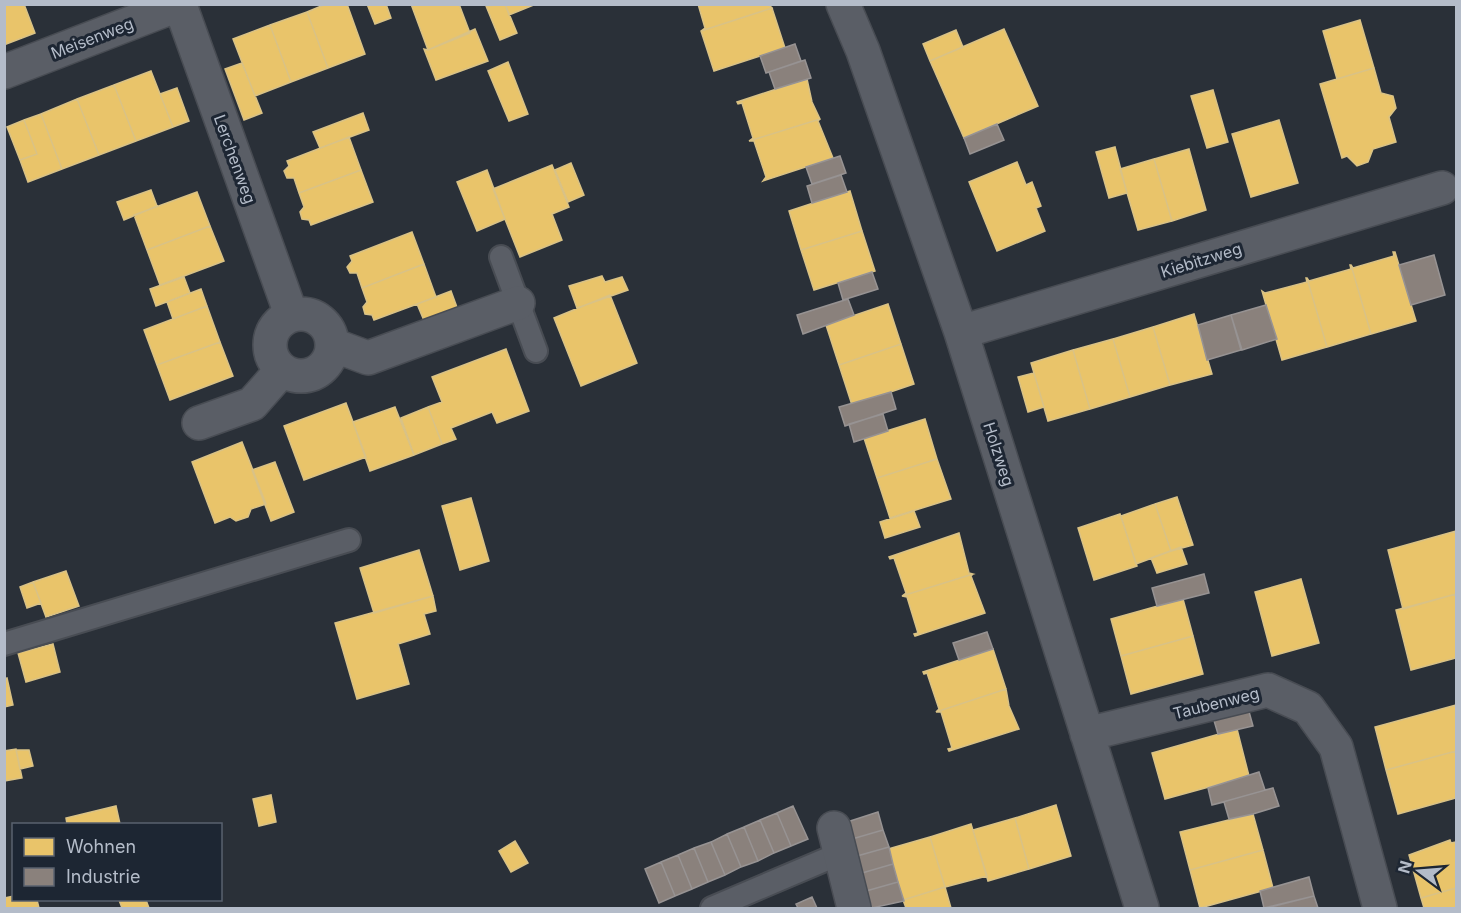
<svg xmlns="http://www.w3.org/2000/svg" width="1461" height="913" viewBox="0 0 1461 913" font-family="Inter,sans-serif">
	<rect width="100%" height="100%" fill="#2a3038"/>
	<path fill="#e9c46a" stroke="#d9c286" stroke-width="1.5" d="M4 4H24L35 33 4 45Z
		M326 4H347L365 54 328 68 307 12Z
		M367 4H386L391 18 375 24Z
		M411 4H459L470 33 428 50Z
		M505 4 517 33 500 40 486 6Z
		M505 4H536L509 15Z
		M698 4H768L772 8 701 31 705 28Z
		M772 8 785 48 714 71 701 31Z
		M307 12 328 68 291 82 270 25Z
		M1360 20 1374 68 1337 79 1323 31Z
		M270 25 291 82 255 96 233 39Z
		M475 29 488 61 436 80 424 49 428 50Z
		M1004 29 1038 106 964 138 930 61Z
		M956 30 963 47 930 61 923 44Z
		M508 62 528 114 509 121 488 71Z
		M242 63 262 113 244 120 225 69Z
		M1374 68 1381 93 1393 96 1396 108 1389 117 1396 142 1373 149 1368 162 1357 166 1347 156 1342 158 1320 84Z
		M151 71 173 127 136 141 114 85Z
		M807 79 812 102 820 119 749 141 753 138 742 103 738 104 737 102Z
		M114 85 136 141 99 155 77 99Z
		M177 88 189 121 173 127 160 94Z
		M1213 90 1228 142 1207 148 1191 96Z
		M77 99 99 155 62 169 41 114Z
		M363 113 369 130 320 148 313 132Z
		M41 114 62 169 28 182 20 160 37 154 24 120Z
		M820 119 818 121 833 158 763 181 766 177 754 141H749Z
		M24 120 37 154 20 160 7 127Z
		M1279 120 1298 183 1251 197 1232 134Z
		M349 137 361 170 299 193 294 178H287L284 171 289 166 287 161Z
		M1115 147 1127 193 1109 198 1096 152Z
		M1189 149 1206 210 1172 221 1154 159Z
		M1154 159 1172 221 1138 230 1120 169Z
		M1017 162 1026 185 1032 182 1041 206 1036 208 1045 231 997 251 969 182Z
		M571 163 584 195 568 202 555 170Z
		M552 165 569 207 552 214 562 240 520 257 493 189Z
		M361 170 373 202 311 225 309 220 302 219 300 212 304 207 299 193Z
		M487 170 505 219 477 231 457 182Z
		M151 190 157 206 124 220 117 202Z
		M850 191 862 231 801 250 789 211Z
		M197 192 210 226 147 250 134 215Z
		M210 226 224 261 160 285 147 250Z
		M862 231 875 271 814 290 801 250Z
		M412 232 424 264 362 288 357 273H350L347 267 352 261 350 256Z
		M1393 252H1395L1416 321 1371 334 1351 265 1353 268 1394 256Z
		M424 264 436 297 374 320 372 315 365 314 363 307 367 302 362 288Z
		M1350 265H1351L1371 334 1327 347 1307 278 1309 281 1351 269Z
		M602 276 605 282 622 277 628 290 577 308 569 286Z
		M184 277 190 293 156 306 150 289Z
		M1306 278H1307L1327 347 1282 360 1262 291 1265 293 1307 282Z
		M201 289 207 306 173 319 167 302Z
		M451 291 458 310 425 323 417 304Z
		M610 295 637 363 581 386 554 318Z
		M888 304 901 344 839 365 826 325Z
		M207 306 220 342 157 365 144 330Z
		M1194 314 1212 374 1170 385 1153 327Z
		M1153 327 1170 385 1130 397 1113 339Z
		M1113 339 1130 397 1090 409 1073 350Z
		M220 342 233 376 170 400 157 365Z
		M901 344 914 384 852 405 839 365Z
		M506 349 529 411 497 423 492 412 451 428 456 439 442 444 428 407 442 402 432 377Z
		M1073 350 1090 409 1048 421 1031 363Z
		M1034 373 1044 407 1028 412 1018 377Z
		M346 403 366 457 304 480 284 426Z
		M395 407 414 455 370 471 353 422Z
		M428 407 442 444 414 455 401 418Z
		M925 419 937 459 877 478 864 438Z
		M242 442 266 504 251 509 248 517 236 521 230 517 215 523 192 462Z
		M937 459 951 499 890 518 877 478Z
		M275 462 294 512 271 521 252 470Z
		M1177 497 1193 545 1171 551 1155 504Z
		M471 498 489 561 460 570 442 506Z
		M1155 504 1171 551 1136 564 1121 516Z
		M914 511 920 527 885 538 880 522Z
		M1120 514 1137 566 1094 580 1078 528Z
		M1456 531V594L1403 609 1388 550Z
		M959 533 969 573 973 574 902 596 906 593 894 558 890 559 889 557Z
		M1181 547 1187 564 1157 573 1151 558Z
		M419 550 433 596 374 613 360 568Z
		M66 571 79 606 46 617 33 582Z
		M973 574 971 576 985 613 915 636 914 634 918 633 907 597 902 596Z
		M1301 579 1319 643 1272 656 1255 592Z
		M33 582 41 603 27 608 20 587Z
		M1456 594V658L1411 670 1396 610Z
		M433 596 436 611 424 614 430 634 398 644 409 684 357 699 335 623Z
		M1183 599 1193 636 1121 656 1111 619Z
		M1193 636 1203 674 1131 694 1121 656Z
		M53 644 60 672 26 682 18 653Z
		M993 649 1006 689 936 712 939 709 927 673 924 674 923 672Z
		M7 678 13 705 4 707V679Z
		M1006 689 1009 706 1019 729 949 751 948 749 952 748 941 712H936Z
		M1456 705V751L1386 770 1375 727Z
		M1237 729 1249 776 1165 799 1152 753Z
		M16 749 22 778 4 781V751Z
		M16 750H29L33 766 20 769Z
		M1456 751V798L1398 814 1386 770Z
		M271 795 276 822 259 826 253 799Z
		M1056 805 1071 856 1029 869 1015 818Z
		M116 806 120 824H67L66 818Z
		M1253 814 1263 850 1190 870 1180 832Z
		M1015 818 1029 869 988 881 973 830Z
		M971 824 987 876 945 887 930 837Z
		M930 837 945 887 903 900 888 849Z
		M1450 840 1451 843 1456 842V888L1421 898 1409 855Z
		M515 841 528 863 511 872 499 851Z
		M1263 850 1273 888 1200 908 1190 870Z
		M945 887 951 908H906L903 900Z
		M1456 888V908H1424L1421 898Z
		M14 896V900H37L39 908H4V898Z
		M119 900H146L149 908H122Z"/>
	<path fill="#8a817c" stroke="#979393" stroke-width="1.5" d="M795 44 801 61 766 73 760 56Z
		M805 60 811 78 775 89 769 72Z
		M997 124 1004 140 970 154 964 138Z
		M840 156 846 173 812 184 806 167Z
		M841 175 847 192 812 203 807 186Z
		M1434 255 1445 295 1411 305 1399 265Z
		M872 272 878 289 843 300 838 283Z
		M848 299 854 315 803 334 797 315Z
		M1266 305 1277 339 1242 350 1231 315Z
		M1231 315 1241 350 1207 360 1198 325Z
		M891 392 896 409 845 426 839 407Z
		M883 414 888 431 854 442 849 424Z
		M1204 574 1209 593 1157 606 1152 588Z
		M987 632 993 649 959 660 953 643Z
		M1248 708 1253 726 1218 734 1213 717Z
		M1259 772 1265 790 1273 788 1212 805 1208 788Z
		M1273 788 1279 806 1253 814 1229 819 1224 802 1212 805Z
		M793 806 808 839 791 846 777 813Z
		M878 812 883 830 852 839 847 822Z
		M777 813 791 846 774 853 760 820Z
		M760 820 774 853 758 861 744 827Z
		M744 827 758 861 741 867 727 834Z
		M883 830 889 847 857 856 852 839Z
		M727 834 741 867 725 875 711 842Z
		M711 842 725 875 708 882 694 848Z
		M889 847 893 864 862 873 857 856Z
		M694 848 708 882 692 889 678 855Z
		M678 855 692 889 675 896 661 862Z
		M661 862 675 896 659 903 645 869Z
		M893 864 898 882 866 891 862 873Z
		M1309 877 1314 896 1264 908 1260 891Z
		M898 882 904 901 872 908 866 891Z
		M1314 896 1318 908H1267Z
		M812 897 817 908H798L796 904Z"/>
	<g fill="none" stroke-linecap="round" stroke-linejoin="round">
		<g stroke="#484c53" stroke-width="26">
			<path id="service" d="M501 257 536 351
				M4 644 349 540
				M712 908 839 854"/>
		</g>
		<g stroke="#484c53" stroke-width="36">
			<path id="minor" d="M843 4 863 51 961 332 1142 908
				M180 5 291 314
				M4 72 180 4
				M270 345a31 31 0 1 1 62 0a31 31 0 1 1-62 0Z
				M961 332 1442 188
				M333 345 368 358 518 303
				M199 423 252 404 281 371
				M1087 734 1268 690 1308 708 1336 747 1380 908
				M834 828 854 908"/>
		</g>
		<use href="#service" stroke="#5a5e66" stroke-width="22"/>
		<use href="#minor" stroke="#5a5e66" stroke-width="33"/>
	</g>
	<g text-anchor="middle" dominant-baseline="central" stroke-width="6" stroke-linejoin="round" paint-order="stroke">
		<g font-size="16" fill="#b4bcc9" stroke="#1d2633">
			<text transform="translate(92 38) rotate(-21)">Meisenweg</text>
			<text transform="translate(235 159) rotate(70)">Lerchenweg</text>
			<text transform="translate(1201 260) rotate(-17)">Kiebitzweg</text>
			<text transform="translate(999 454) rotate(72)">Holzweg</text>
			<text transform="translate(1216 703) rotate(-14)">Taubenweg</text>
		</g>
	</g>
	<rect width="1461" height="913" fill="none" stroke="#b4bcc9" stroke-width="12"/>
	<rect x="12" y="823" width="210" height="78" fill="#1d2633" stroke="#59626f" stroke-width="1.5"/>
	<rect x="24" y="838" width="30" height="18" fill="#e9c46a" stroke="#59626f" stroke-width="1.5"/>
	<text x="66" y="853" font-size="18" fill="#b4bcc9">Wohnen</text>
	<rect x="24" y="868" width="30" height="18" fill="#8a817c" stroke="#59626f" stroke-width="1.5"/>
	<text x="66" y="883" font-size="18" fill="#b4bcc9">Industrie</text>
	<g transform="translate(1419 871) rotate(286)" stroke="#1d2633" stroke-width="4.5" paint-order="stroke">
	<path d="M0-4.5L10 22L0 15L-10 22Z" fill="#b4bcc9"/>
	<text y="-9" font-size="16" font-weight="bold" text-anchor="middle" fill="#b4bcc9">N</text>
	</g>
</svg>
